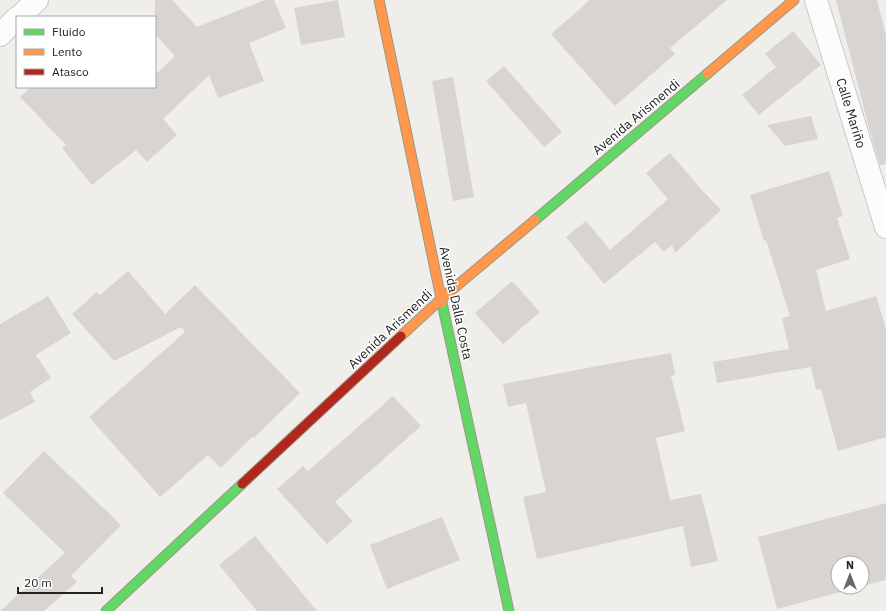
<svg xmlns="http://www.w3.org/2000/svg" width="886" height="611" viewBox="0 0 886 611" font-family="'IBM Plex Sans',sans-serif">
	<rect width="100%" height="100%" fill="#f0eeeb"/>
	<path fill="#d7d4d2" d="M155 0H172L197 27 265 0H274L286 28 249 43 264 81 218 98 209 75 163 119 177 135 147 162 136 150 92 185 62 148 66 145 20 97 31 87H155V75L175 56 155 34Z
		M338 0 345 37 301 45 294 8Z
		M590 0H727L670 48 675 54 615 106 551 34Z
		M836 0H877L886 35V164L880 165 869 128Z
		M793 31 821 65 759 115 742 95 776 67 765 54Z
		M504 66 562 132 544 147 486 81Z
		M453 77 474 197 453 201 432 81Z
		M811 116 818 139 785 146 767 125Z
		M670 153 701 189 721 210 675 253 672 245 664 252 655 242 604 284 566 237 586 221 610 250 668 199 646 173Z
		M829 171 843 216 837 218 850 259 816 270 826 311 876 296 886 329V437L838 451 821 389 816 390 811 367 717 383 713 362 789 349 782 318 790 316 766 240 764 241 750 195Z
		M128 271 165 314 195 285 300 393 254 438 252 437 221 468 208 455 160 497 89 417 185 332 181 327 114 361 72 314 97 292 100 295Z
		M512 281 540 312 503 344 475 313Z
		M48 296 71 333 36 355 51 378 30 392 35 402 0 420V324Z
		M671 353 675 375 671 376 685 431 656 438 670 500 701 494 718 561 691 567 683 526 537 559 523 497 546 492 526 403 508 407 503 384 603 365Z
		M393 396 421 426 335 502 353 521 327 544 277 489 303 466 308 471Z
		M44 451 121 525 71 576 77 582 44 611H0L65 553 3 493Z
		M886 503V580L862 586V563H838V587H859L777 609 758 537Z
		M442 517 460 560 387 589 370 545Z
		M255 536 317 611H257L219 565Z"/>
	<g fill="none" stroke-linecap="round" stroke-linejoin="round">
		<g stroke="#c9c8c7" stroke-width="24">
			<path id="street" d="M816 0 886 227
				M19 17 37 0
				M0 35 17 18"/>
		</g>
		<g stroke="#999a82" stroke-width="11">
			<path id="fast" d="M535 220 707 74
				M442 303 509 611
				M106 611 242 484"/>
		</g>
		<g stroke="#999a82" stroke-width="11">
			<path id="slow" d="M379 0 442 303
				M707 74 794 0
				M401 336 441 299 535 220"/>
		</g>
		<g stroke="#999a82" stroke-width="11">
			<path id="jam" d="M242 484 401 336"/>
		</g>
		<use href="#street" stroke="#fdfcfc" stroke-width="22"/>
		<use href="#fast" stroke="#63d668" stroke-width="9"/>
		<use href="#slow" stroke="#ff974d" stroke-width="9"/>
		<use href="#jam" stroke="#b3261e" stroke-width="9"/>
	</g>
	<g text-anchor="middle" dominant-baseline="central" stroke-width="3" stroke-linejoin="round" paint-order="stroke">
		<g font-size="13" fill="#222" stroke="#fff">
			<text transform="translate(851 113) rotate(73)">Calle Mariño</text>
			<text transform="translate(636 117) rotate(-40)">Avenida Arismendi</text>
			<text transform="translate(456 303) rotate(78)">Avenida Dalla Costa</text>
			<text transform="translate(390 329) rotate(-43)">Avenida Arismendi</text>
		</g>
	</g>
	<rect x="16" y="16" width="140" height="72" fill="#ffffff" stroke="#a7a7a7"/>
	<rect x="24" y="29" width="20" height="6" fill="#63d668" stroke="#a7a7a7"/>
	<text x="52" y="36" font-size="12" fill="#222222">Fluido</text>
	<rect x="24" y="49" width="20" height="6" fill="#ff974d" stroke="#a7a7a7"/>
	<text x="52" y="56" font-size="12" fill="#222222">Lento</text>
	<rect x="24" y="69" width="20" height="6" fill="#b3261e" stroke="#a7a7a7"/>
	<text x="52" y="76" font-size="12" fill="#222222">Atasco</text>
	<g transform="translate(850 575)"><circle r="19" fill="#ffffff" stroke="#a7a7a7"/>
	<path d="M0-3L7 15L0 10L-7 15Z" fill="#6a6968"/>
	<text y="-6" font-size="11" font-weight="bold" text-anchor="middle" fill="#222222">N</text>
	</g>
	<path d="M18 587v6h84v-6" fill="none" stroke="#222222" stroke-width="2"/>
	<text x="24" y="587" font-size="12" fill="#222222" stroke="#ffffff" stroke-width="3" paint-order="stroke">20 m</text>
</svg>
